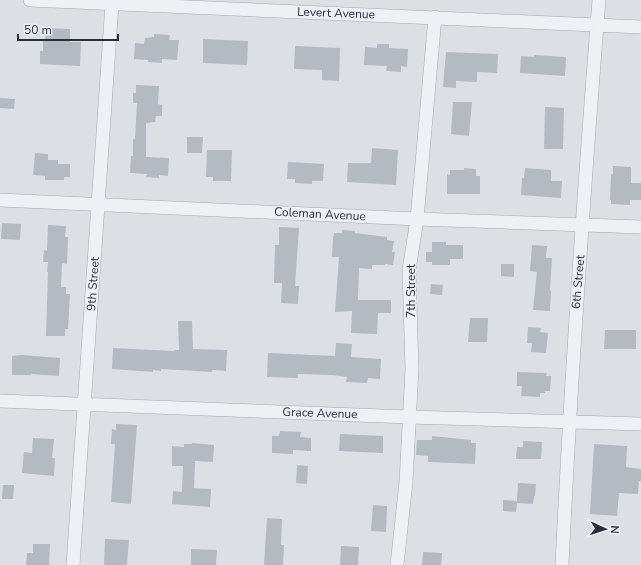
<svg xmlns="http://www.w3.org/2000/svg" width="641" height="565" viewBox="0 0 641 565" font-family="'Nunito Sans',sans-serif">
	<rect width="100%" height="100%" fill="#dce0e5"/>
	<path fill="#b4bac1" d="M46 28 70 29V42H81L80 66 40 64V51H43V41H45Z
		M154 34 170 35 169 40H179L177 60 162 59V63L148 62V60L134 59 135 43 144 44 145 38 154 37Z
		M203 39 248 41 247 65 203 63Z
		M377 44H389V48L408 49 407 67 401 66V72L386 71 387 66 364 65 365 47 377 48Z
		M295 46 340 48 339 81 322 80V70L294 69Z
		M446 52 498 54 497 73 477 72V82L456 81V88L443 87Z
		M534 55 566 57 565 76 520 73 521 56 534 57Z
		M136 85 159 86 158 104 162 105V116H156L155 122 146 123V157L169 158 168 176 159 175V178L146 177 147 174 130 173 131 156H133V139H135L137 103H133V93H136Z
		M0 98 15 99 14 109 0 108Z
		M453 102H472L469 136 451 134Z
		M545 107 564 108 563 149H544Z
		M187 137H203L202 153H187Z
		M372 148 398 150 396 185 347 182 348 163H371Z
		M207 150H232L231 181H213V177H206Z
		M35 153 48 154V160H58V164H70V177H64V180H45V176L33 175Z
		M288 162 324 164 323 181H312V184L295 183V179H287Z
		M613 166 631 167V183H641V200H630V205L611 204V200H610L611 174H613Z
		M464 168 476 169V176H480V194H447V174L450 175V170H464Z
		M525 168 551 170V181H562L561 198 521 195 522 178H524Z
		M2 223 21 224 20 240 1 239Z
		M48 225 66 226 65 237H68L67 264 62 263 61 287H66V294H70L68 329H65V336H46L48 272H47L48 262H43L44 250 47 251Z
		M279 227 299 228 295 286H299L298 304 281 303 282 283H274L275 245H279Z
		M342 230 355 231V233L387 237V240L394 241 392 252H395L393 265 385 264V265H372V269L359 268 358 300H391V313H378L377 334 351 333 352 311 335 312 339 257H332L333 238 334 233H342Z
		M432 242H446V245H463V259H450V265H432V262H426V252H432Z
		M532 245 547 246 546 258H552L550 290 551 291 550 311 533 310 537 272 530 271Z
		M501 264H514V277L501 276Z
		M431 284 443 285 442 295 430 294Z
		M470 318H488L487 342H468Z
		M178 321H192L193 349 227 350 226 371 212 370V372L161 369V371L153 370V372L112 369 113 348 174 351 175 350H179Z
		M528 327 541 328 540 332 548 333 546 353 531 352 532 343H527Z
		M605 330H636V349H604Z
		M336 343 352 344 351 357 381 359 380 379 368 378 367 383 346 382 347 377 332 375 298 374V378L267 377 268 353 335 356Z
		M22 355 60 358 59 376 31 374V375H12V356Z
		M517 372 547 373 546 376H551L550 391H545V393H540V397L521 396 522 386H517Z
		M116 424 137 425 131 504 111 502 115 444H111L112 429 116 430Z
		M280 431 301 432 300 437 311 438V451L293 450V454L272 453V436H279Z
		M340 434 383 436V453L339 451Z
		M432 436 471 440V443H476L475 464 428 462V456L416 455 417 440H432Z
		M33 438 54 439 52 458H55L54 476 22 473 24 452 32 453Z
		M523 441 542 442 541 459H516L517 447H523Z
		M192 443 214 445 213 462 195 461 194 488 211 489 210 507 172 504 173 491 182 492 183 466H172V446L184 447V444H192Z
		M594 444 627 446 626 467 641 469V481H639L638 494 619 493 617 516 590 514Z
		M297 465 308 466 307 484 296 483Z
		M518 483 536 484 535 496H534L533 504 517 503 516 512 503 511V500L517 501Z
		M3 485H14L13 499H2Z
		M373 505 387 506 386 532 371 531Z
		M267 518 282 519 281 545H284L283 565H264Z
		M105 539 129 540 127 565H104Z
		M33 544H50L49 565H26L27 553H33Z
		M341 546 359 547 358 565H340Z
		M191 549 217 550 216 565H191Z
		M423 552 442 553 441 565H422Z"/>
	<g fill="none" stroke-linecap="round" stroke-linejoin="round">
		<g stroke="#a2a8ae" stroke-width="14">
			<path id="minor" d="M30 0 641 27
				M0 200 417 219 641 227
				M0 401 409 417 641 424
				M73 565 112 4
				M397 565 406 482 412 369 409 270 417 219 435 17
				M562 565C571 376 584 188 599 0"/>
		</g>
		<use href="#minor" stroke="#eef1f4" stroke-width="13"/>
	</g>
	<g text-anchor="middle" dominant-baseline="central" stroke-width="3" stroke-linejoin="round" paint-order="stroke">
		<g font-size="12" fill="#27303a" stroke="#ebeff3">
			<text transform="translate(336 13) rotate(2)">Levert Avenue</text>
			<text transform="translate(320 214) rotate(3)">Coleman Avenue</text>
			<text transform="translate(578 282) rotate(-85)">6th Street</text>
			<text transform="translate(93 284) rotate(-86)">9th Street</text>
			<text transform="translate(411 291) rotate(-90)">7th Street</text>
			<text transform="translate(320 413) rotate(2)">Grace Avenue</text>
		</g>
	</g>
	<g transform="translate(605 529) rotate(93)" stroke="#ebeff3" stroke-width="3" paint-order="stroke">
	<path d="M0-3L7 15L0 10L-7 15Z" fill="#27303a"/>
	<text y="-6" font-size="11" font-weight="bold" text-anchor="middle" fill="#27303a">N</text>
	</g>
	<path d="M18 34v6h100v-6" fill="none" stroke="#27303a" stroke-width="2"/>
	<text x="24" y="34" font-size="12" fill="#27303a" stroke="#ebeff3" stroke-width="3" paint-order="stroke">50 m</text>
</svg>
